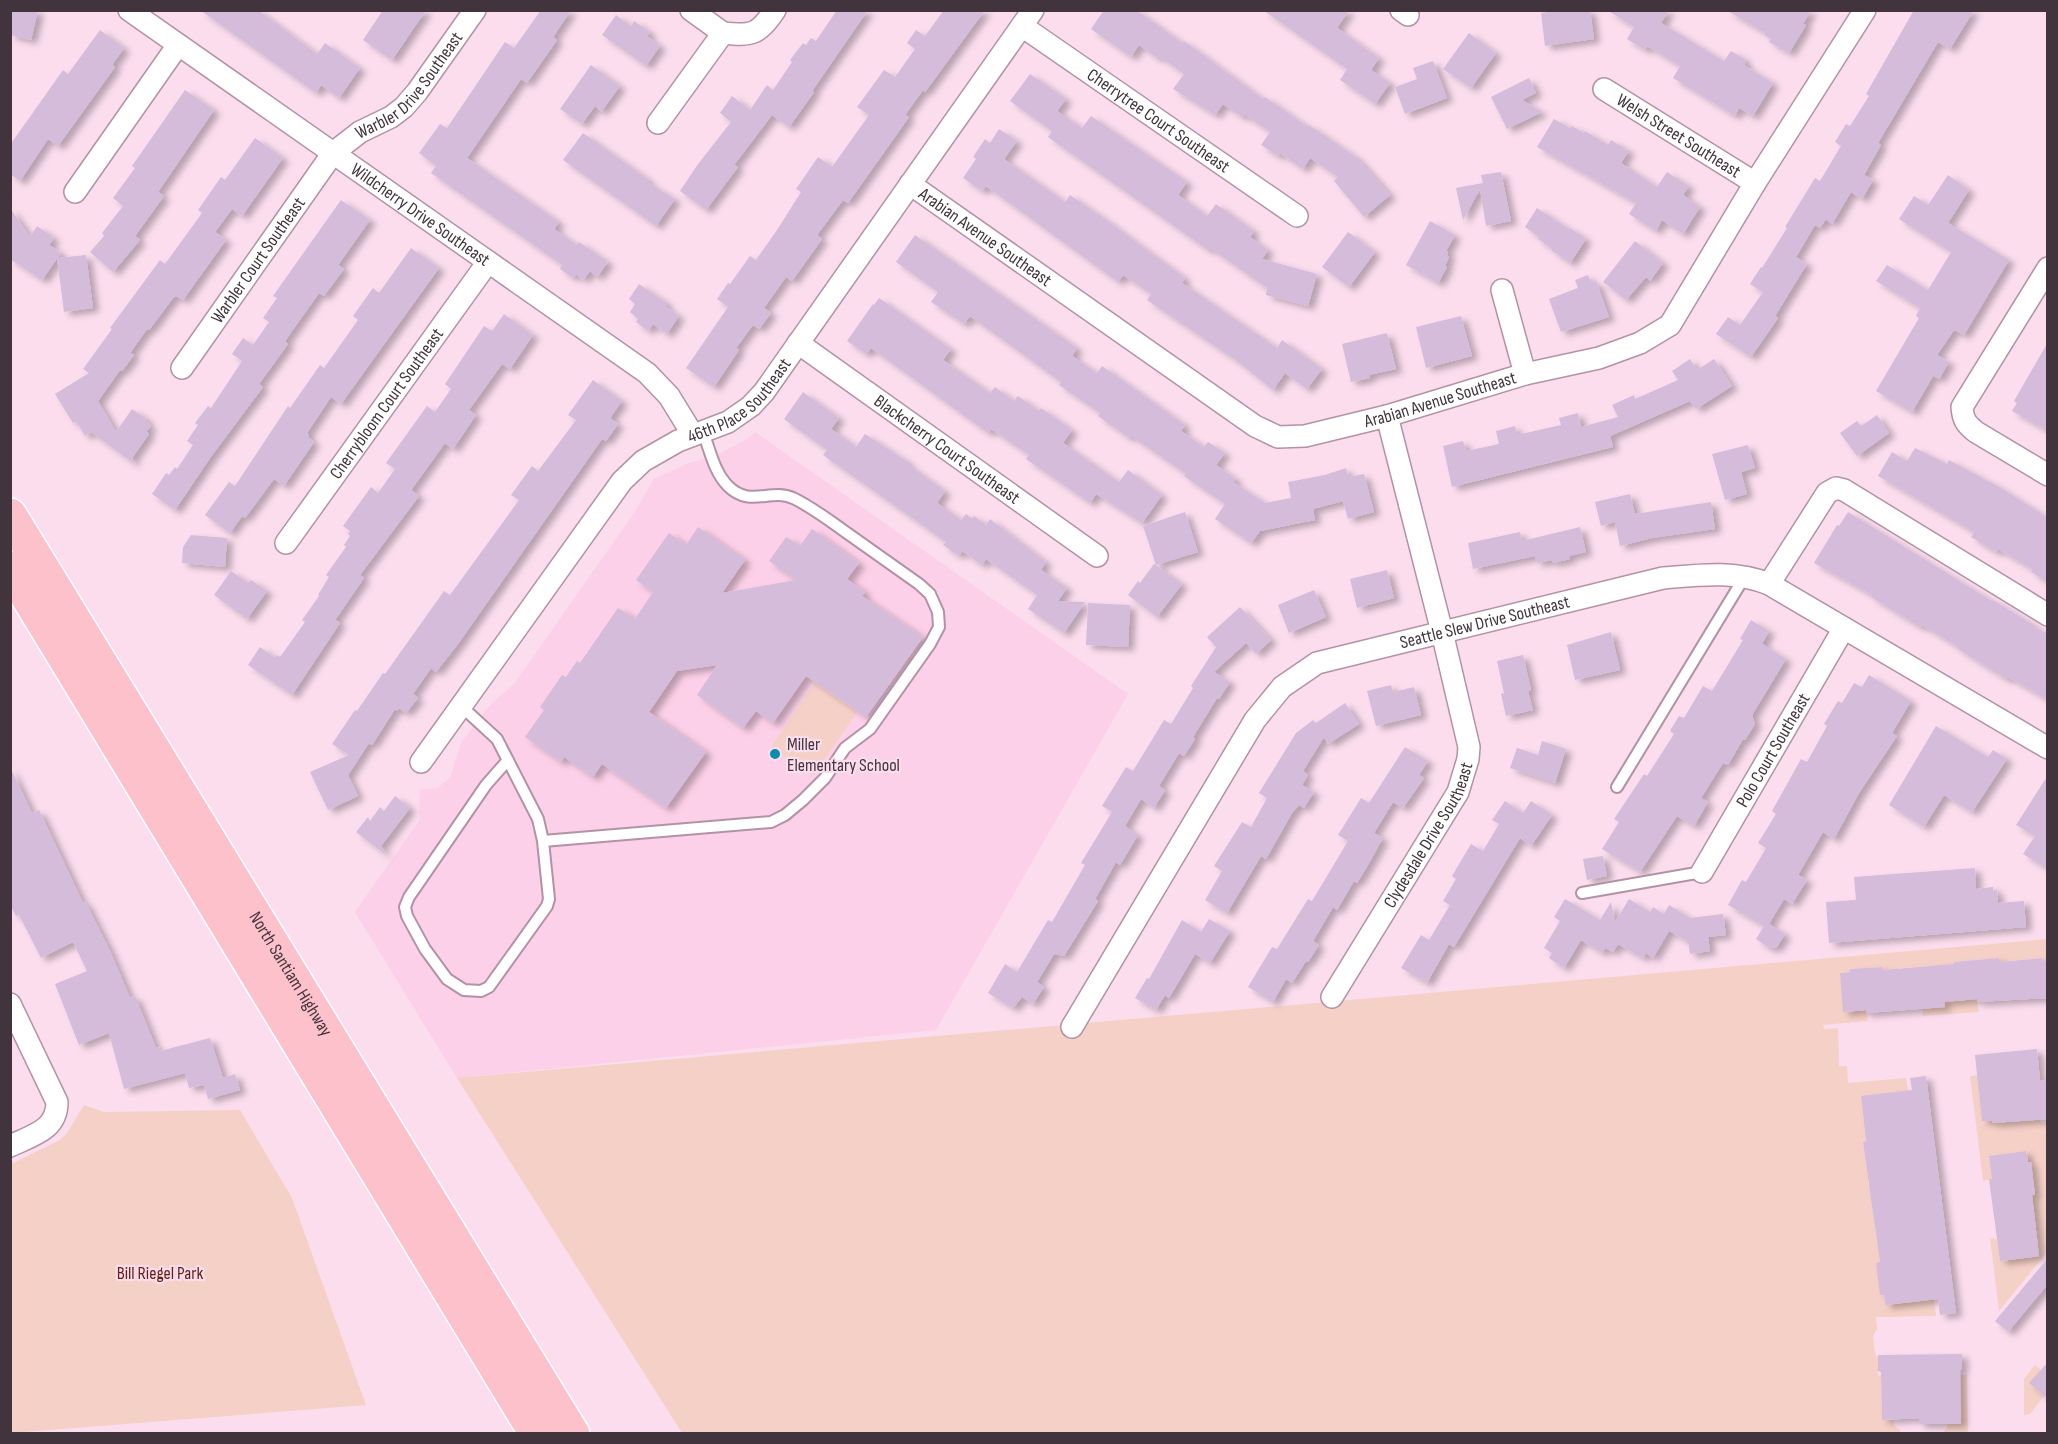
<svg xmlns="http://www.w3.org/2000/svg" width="2058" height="1444" viewBox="0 0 2058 1444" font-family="'Sofia Sans Condensed',sans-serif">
	<defs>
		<filter id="shadow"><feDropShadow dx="6" dy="4" stdDeviation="3" flood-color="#0004"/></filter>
	</defs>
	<rect width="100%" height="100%" fill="#fbddee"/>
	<path fill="#fcd0e8" d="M755 432 1128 694 936 1030 457 1078 355 912 419 821 420 790 437 788 450 778 461 743 490 705 514 684 634 513 654 479 686 464 719 454 747 439Z"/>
	<path fill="#f5d0c7" d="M815 683 857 712 813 776 771 747Z
		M2047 939V961H2042L2041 958 2009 961 2000 965 1999 958 1954 962 1958 1001 1977 999 1979 1012 1922 1016 1923 1009 1945 1007 1941 968 1931 966 1899 968V972H1892L1891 969 1883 970 1882 967 1850 969V972L1840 973 1844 1012 1866 1010 1868 1021 1823 1025 1824 1029 1838 1028 1839 1066H1847L1848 1083 1906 1078 1911 1112 1861 1097 1866 1141 1863 1142 1869 1187 1908 1183 1873 1212 1877 1243 1882 1252 1879 1253 1880 1262 1876 1263 1885 1305 1921 1301 1931 1275 1936 1316 1876 1317 1877 1329 1873 1336 1875 1354 1878 1357V1376L1900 1375 1894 1383H1881L1882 1420H1893L1894 1425 1900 1430V1433H682L457 1078Z
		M2001 1073 1979 1083 1982 1121H1992V1123L2024 1121 2031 1118 2032 1121 2040 1120 2041 1123H2047V1252L1999 1311 1990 1238 1997 1239 2000 1261 2036 1257 2034 1246 2038 1245 2032 1195 2035 1194 2031 1162H2028L2026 1151 1989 1156 1992 1179 1983 1181 1970 1076Z
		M84 1105 104 1112 240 1110 292 1198 366 1405 11 1433V1164L60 1140 67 1133Z
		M2035 1365 2041 1370 2030 1383 2044 1396 2030 1414 2024 1415V1379Z
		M1946 1375H1967L1968 1433 1941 1434 1947 1428V1424H1960Z"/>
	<path fill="#d4bcda" filter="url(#shadow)" d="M10 10H38L31 40 10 35Z
		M200 10H258L317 54 325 43 360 68 339 98 321 85 316 93Z
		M383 10H426L392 60 363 40Z
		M541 10H571L553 37 557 40 527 83 521 79 467 158 559 222 554 229 577 245 579 242 608 262 597 277 590 271 583 280 576 274 573 278 560 269 562 265 431 173 436 166 419 153 440 124 447 128 505 42 514 48Z
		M837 10H868L812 91 814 92 789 127 772 115 734 165 738 167 706 210 680 191 698 164 731 122 720 113 732 96 750 110 767 85 773 90 792 62 790 60 803 43 806 45 811 38 816 41Z
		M944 10H985L925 92 923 90 905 115 909 117 848 203 843 200 817 235 822 239 792 281 786 277 764 308 771 313 759 329 753 325 736 348 739 350 714 387 686 368 728 307 717 299 728 283 730 284 750 256 756 260 777 230 801 192 796 189 818 157 832 167 869 115 857 107 884 70 895 77 915 49 907 43 916 30 925 36Z
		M1104 10H1136L1182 43 1184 41 1263 99 1265 97 1308 127 1309 125 1356 157 1390 195 1364 217 1334 181 1338 177 1310 158 1303 169 1280 153 1278 156 1261 145 1270 132 1244 114 1242 117 1223 104 1215 115 1173 89 1184 74 1159 56 1157 58 1139 45 1131 57 1091 29Z
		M1263 10H1349L1337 28 1379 58 1371 70 1390 83 1375 104 1340 80 1347 69Z
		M1559 10H1590L1594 39 1545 46 1541 13Z
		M1607 10H1669L1661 23 1724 61 1731 51 1746 60 1744 65 1773 83 1753 116 1739 108 1735 116 1673 78 1680 66 1647 46 1645 50 1627 39 1634 27Z
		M1726 10H1811L1803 24 1806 25 1789 53 1769 42 1771 39 1764 35 1765 33Z
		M1914 10H1974L1950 49 1938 42 1878 143 1881 145 1864 175 1873 180 1862 199 1851 192 1832 224 1826 219 1820 228 1815 225 1796 257 1807 264 1775 316 1778 318 1751 357 1716 334 1728 317 1740 325 1763 292 1750 284 1761 267 1762 268 1787 228 1785 227 1815 178 1820 181 1841 146 1835 142 1846 124 1850 126 1869 96 1866 94Z
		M616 15 631 26 634 21 650 32 647 36 660 46 646 66 602 35Z
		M100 30 124 48 112 65 115 67 58 146 48 139 20 181 10 174V145L63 70 68 74Z
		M1469 33 1496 53 1471 88 1443 69Z
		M1433 61 1447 98 1405 114 1395 87 1417 79 1413 68Z
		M591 65 620 86 601 112 595 106 582 124 560 109Z
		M1030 74 1066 99 1057 111 1082 128 1091 116 1187 182 1178 195 1207 216 1216 204 1254 231 1250 237 1268 250 1262 259 1317 274 1308 306 1266 295 1267 288 1210 248 1208 250 1048 137 1052 131 1010 101Z
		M1529 78 1536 93 1522 100 1542 112 1507 129 1491 97Z
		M185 90 214 110 158 192 164 196 135 236 140 240 113 272 90 252 104 236 102 233 123 206 113 198 135 168 132 166Z
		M1554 119 1570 128 1572 126 1584 133 1585 131 1608 145 1611 140 1629 151 1621 163 1657 187 1667 172 1689 186 1683 195 1700 207 1683 234 1662 220 1656 231 1629 214 1636 203 1537 147Z
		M999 129 1017 141 1004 159 1065 202 1070 195 1102 217 1185 278 1182 283 1277 348 1282 340 1322 369 1307 389 1285 373 1273 390 1237 361 1147 300 1151 294 1123 275 1118 282 986 186 982 191 963 178 976 159 973 157 985 139 990 143Z
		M583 133 649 180 647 182 675 199 656 226 563 160Z
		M255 138 283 158 242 216 232 209 215 232 226 240 183 300 176 296 173 298 149 330 147 329 130 353 134 355 122 371 120 370 98 401 116 432 132 409 147 419 145 421 151 426 146 432 149 434 132 458 136 465 91 432 85 436 76 421 73 423 55 394 89 373 83 369 112 329 110 328 160 260 165 264 202 213 198 210 221 177 225 180Z
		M1501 172 1511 221 1486 226 1480 189 1463 220 1456 188 1483 183 1481 175Z
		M1948 175 1969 190 1948 223 2009 260 1964 335 1954 330 1937 355 1949 362 1939 379 1933 376 1912 412 1876 391 1919 318 1916 316 1920 308 1876 281 1887 265 1928 290 1951 252 1899 219 1914 196 1928 205Z
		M341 200 370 220 338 265 344 269 324 296 319 293 285 341 288 344 259 384 263 387 210 458 175 510 152 494 166 473 169 475 175 467 177 469 193 445 187 441 198 425 195 423 208 406 211 408 242 361 232 354 243 338 253 345 269 322 263 318 277 298 273 296Z
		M10 208 30 237 37 226 54 238 49 245 61 253 42 280 10 259Z
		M1537 208 1569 229 1570 228 1586 239 1570 263 1551 250 1552 249 1538 239 1539 237 1525 227Z
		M1430 221 1455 235 1446 251 1448 252 1447 255 1449 257 1445 266 1447 267 1438 283 1406 265Z
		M1348 232 1375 252 1349 287 1322 267Z
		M915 235 1077 348 1072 356 1097 373 1102 366 1185 425 1181 431 1204 447 1208 442 1225 453 1216 465 1236 479 1233 482 1265 503 1291 498 1288 482 1325 475 1346 468 1348 477 1364 474 1374 512 1348 519 1343 501 1313 509 1315 520 1260 531 1251 543 1215 519 1225 504 1184 476 1186 474 1130 435 1129 438 1098 416 1100 413 1059 385 1061 382 970 316 964 324 931 302 938 292 896 262Z
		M1635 241 1663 263 1650 281 1646 277 1626 300 1603 282Z
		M411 248 439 268 341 404 331 397 307 433 309 435 308 437 314 442 284 486 274 479 245 518 242 516 230 533 205 515 229 482 235 486 288 406 290 408 320 365 324 368 358 320 353 316 373 288 379 293Z
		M86 255 93 308 64 312 57 258Z
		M1588 275 1591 283 1596 281 1609 317 1561 332 1549 299 1578 288 1575 280Z
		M639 284 667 303 665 306 679 316 667 334 653 324 648 331 636 322 638 319 630 312 635 304 629 299Z
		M879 298 951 349 943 360 990 393 995 387 1014 401 1018 396 1039 411 1041 408 1072 430 1063 443 1119 482 1128 470 1162 495 1142 523 1096 494 1090 503 1026 459 1029 455 991 429 988 433 871 348 866 354 847 341 873 304 874 305Z
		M504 314 533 335 510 369 502 364 469 410 476 415 453 449 445 443 411 490 419 496 360 575 364 578 335 620 340 623 292 695 248 665 260 647 275 658 277 655 280 657 305 622 302 620 319 596 318 595 329 577 326 575 346 547 344 545 350 536 348 534 350 531 343 526 371 487 378 493 395 469 386 463 427 406 435 412 451 389 445 384 484 326 492 331Z
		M1461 316 1472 356 1426 368 1416 327Z
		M1387 333 1396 369 1369 375 1370 378 1351 382 1342 344Z
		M2048 342V431L2012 411 2017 403 2014 401Z
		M1690 359 1697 370 1714 359 1732 386 1696 409 1690 401 1610 436 1613 447 1452 487 1443 446 1463 441 1466 451 1499 444 1496 431 1515 426 1517 435 1561 425 1559 418 1578 413 1581 427 1618 417 1612 405 1634 395 1635 399 1678 380 1672 371Z
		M593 380 622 401 610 418 618 424 606 441 602 439 458 644 436 672 431 668 413 694 418 698 406 713 399 708 397 711 395 709 372 745 369 743 348 775 358 796 328 810 310 772 349 755 332 744 355 710 357 711 383 673 385 674 444 591 450 595 519 500 511 495 532 466 538 471 576 420 568 415Z
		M803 392 839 418 831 429 856 447 865 434 908 462 907 464 945 491 937 503 961 520 966 514 972 518 974 516 986 525 990 519 1046 562 1041 570 1067 588 1058 601 1085 602 1064 633 1028 609 1037 595 986 559 982 565 962 551 959 556 943 545 946 542 823 455 827 450 784 419Z
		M1877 415 1889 433 1857 456 1840 433 1857 421 1861 426Z
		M1748 445 1755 468 1741 472 1747 494 1725 500 1712 454Z
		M1915 448 1947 464 1949 460 2001 488 2048 518V582L2031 572 2032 569 1998 549 1996 552 1971 537 1974 532 1878 476 1892 452 1907 461Z
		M1630 494 1635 514 1711 502 1715 529 1652 538 1620 546 1615 522 1601 526 1595 502Z
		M1185 512 1198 552 1156 565 1182 584 1157 617 1128 595 1138 581 1140 583 1154 564 1156 565 1143 526Z
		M1848 512 1992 601 1993 600 2034 625 2033 626 2048 634V700L2008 677 2006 679 1958 649 1959 648 1929 629 1921 625 1920 627 1871 597 1872 595 1814 563 1837 525 1839 526Z
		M698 527 745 560 722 593 796 580 769 561 786 537 800 546 812 529 859 563 847 579 865 592 862 596 923 637 866 717 806 676 773 723 756 711 743 728 697 695 717 665 677 671 649 712 706 752 666 808 602 764 593 777 564 757 561 762 525 737 544 710 540 707 562 675 566 677 577 661 580 663 618 608 635 619 653 592 636 580 669 533 686 545Z
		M1580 527 1586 552 1569 556 1570 559 1553 563 1552 560 1537 563 1535 556 1473 569 1468 543 1520 532 1522 541Z
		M191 535 227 538 225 567 182 563 183 547Z
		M1387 570 1394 598 1357 608 1350 579Z
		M231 571 248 583 251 580 267 591 247 619 214 595Z
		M1314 590 1326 617 1289 633 1278 605Z
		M1088 603 1130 605 1128 647 1086 645Z
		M1240 607 1271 640 1256 654 1246 643 1214 672 1230 682 1219 699 1217 698 1193 737 1195 739 1184 756 1179 753 1159 786 1165 790 1154 808 1141 799 1125 826 1138 835 1120 865 1116 862 1095 899 1098 901 1064 956 1054 954 1037 982 1044 987 1033 1004 1022 997 1013 1008 988 993 1005 964 1017 972 1048 920 1052 922 1085 865 1081 863 1112 812 1102 806 1126 767 1133 771 1164 720 1171 724 1193 688 1191 686 1216 647 1207 637Z
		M1751 620 1769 631 1762 644 1786 659 1752 715 1755 724 1745 740 1743 739 1728 765 1723 763 1701 798 1708 802 1694 826 1677 816 1640 872 1602 849 1619 822 1614 819 1644 774 1647 776 1674 734 1670 731 1679 716 1684 718 1703 686 1712 691 1743 640 1740 639Z
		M1611 632 1620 670 1575 680 1567 645Z
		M1523 655 1531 690 1528 691 1533 710 1506 716 1501 694 1504 693 1497 661Z
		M1869 675 1911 701 1892 733 1897 736 1859 793 1834 839 1823 832 1798 875 1807 880 1792 904 1784 899 1769 924 1785 934 1777 947 1769 948 1756 939 1764 926 1728 905 1742 880 1746 882 1766 848 1758 843 1776 814 1772 811 1801 759 1807 762 1827 726 1824 724 1838 701 1842 703 1854 683 1862 687Z
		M1391 685 1393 692 1414 687 1421 715 1376 726 1367 691Z
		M1345 703 1359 724 1328 744 1324 737 1303 771 1308 775 1302 785 1314 792 1304 808 1299 805 1292 813 1266 859 1261 856 1227 913 1205 900 1222 871 1214 866 1242 822 1251 827 1267 798 1259 793 1296 733 1313 720 1316 723Z
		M1936 726 1988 757 1993 750 2007 759 1972 812 1944 795 1924 827 1889 805Z
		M1542 741 1566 749 1555 783 1510 768 1517 748 1538 755Z
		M1405 747 1428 761 1419 775 1424 778 1403 808 1393 802 1374 833 1383 838 1368 865 1357 883 1354 881 1337 910 1333 907 1313 941 1319 945 1308 962 1306 961 1292 983 1286 979 1273 1002 1248 987 1272 947 1277 949 1308 899 1312 901 1348 841 1338 835 1361 798 1369 803Z
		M10 767 32 813 39 810 83 903 85 901 110 951 130 998 135 996 156 1048 159 1047 160 1051 210 1038 223 1078 235 1074 240 1090 208 1099 204 1085 189 1088 185 1073 124 1089 109 1033 79 1045 55 984 87 971 73 942 41 958 19 915 16 916 10 904Z
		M2048 775V869L2023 854 2035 836 2016 825Z
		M395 796 410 808 381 846 386 855 356 832 368 817 370 821 380 807 384 811Z
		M1505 801 1523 813 1531 801 1552 815 1531 846 1520 838 1454 947 1449 944 1427 983 1401 968 1421 935 1429 940 1450 905 1443 901 1456 879 1452 876 1471 844 1483 851 1499 824 1492 820Z
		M1603 856 1607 876 1587 880 1583 859Z
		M1975 868 1976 889 1993 887V891L1997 890 1998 903 2024 901 2026 927 1829 943 1826 902 1856 900 1854 877Z
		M1565 899 1600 920 1611 902 1615 922 1629 899 1650 912 1653 907 1664 914 1669 905 1690 918 1723 914 1726 935 1708 937 1710 951 1690 954 1688 941 1669 931 1653 958 1646 953 1643 958 1618 944 1613 952 1605 948 1602 953 1581 940 1564 968 1549 958 1552 953 1544 948 1560 921 1554 917Z
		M1209 919 1230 931 1210 963 1195 954 1169 998 1165 995 1156 1010 1135 998 1147 978 1149 979 1182 920 1201 932Z
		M1999 958 2000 962 2042 958V961H2048V998L1977 1002V999L1944 1002 1945 1007 1866 1013V1010L1843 1012 1840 973 1850 972V969L1882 967 1883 970 1954 964V962Z
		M2037 1049 2040 1081 2048 1080V1119L1992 1123V1121H1982L1975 1055Z
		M1926 1076 1956 1313 1940 1315 1938 1299 1885 1305 1884 1295H1880L1876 1263 1880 1262 1863 1142 1866 1141 1861 1096 1912 1090 1910 1078Z
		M2026 1151 2028 1162H2031L2035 1195H2032L2039 1256 2000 1261 1989 1179H1992L1989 1156Z
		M2048 1258V1284L2008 1332 1995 1321Z
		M1962 1354V1370H1960L1961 1424H1919V1418L1882 1420 1881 1372 1878 1371V1355Z
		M2048 1362V1399L2029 1383Z"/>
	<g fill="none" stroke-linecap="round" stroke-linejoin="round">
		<g stroke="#b492a5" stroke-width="14">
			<path id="lane" d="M461 706 497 739 538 819 543 841 549 899 547 906 489 987 481 991 464 990 447 979 425 949 407 916 405 907 409 897 486 785 508 760
				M1617 787 1745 576
				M543 841 771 822 785 815 803 800 825 778 845 748 870 729 930 644 939 627 938 612 930 594 919 584C895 567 871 550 847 533 830 521 812 507 793 498 770 488 750 508 728 486 714 472 710 450 703 432
				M1582 893 1702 872"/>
		</g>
		<g stroke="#b492a5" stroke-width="24">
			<g id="street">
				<path id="s1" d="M129 10 647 373 669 396 693 435"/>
				<path d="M691 10 723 33"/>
				<path d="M1401 10 1408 15"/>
				<path id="s2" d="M1022 26 1297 216"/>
				<path d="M723 33C752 36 758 35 775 10"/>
				<path id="s3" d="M1604 89 1755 183"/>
				<path d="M658 123 723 33"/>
				<path id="s4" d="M910 184 1255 426 1278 437 1305 436 1387 416 1525 374 1599 358 1640 343 1670 325 1755 183 1865 10"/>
				<path d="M75 192 178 45"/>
				<path d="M2048 268 1962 407C1963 420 1966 424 1976 432L2048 475"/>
				<path d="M1502 290 1525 374"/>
				<path id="s5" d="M798 343 1097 556"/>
				<path id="s6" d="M182 368 333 153 360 132 391 117 404 107 417 92 475 10"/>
				<path id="s7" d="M286 543 488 262"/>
				<path d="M1769 584 1827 493 1836 488 1844 490 2048 615"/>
				<path id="s8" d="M421 762 622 481 643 461 678 441 728 422 751 406 764 392 1033 10"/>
				<path id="s9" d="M1702 872 1844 628"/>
				<path id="s10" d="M1332 997 1458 792 1468 759 1469 747 1442 632 1387 416"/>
				<path d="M10 1004 57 1102C57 1130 33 1135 10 1146"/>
				<path id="s11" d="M1072 1027 1255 720 1282 687 1317 663 1663 578C1699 575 1735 570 1769 584L2048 748"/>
			</g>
		</g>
		<g stroke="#fff" stroke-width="36">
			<g id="highway">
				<path id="s12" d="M10 515 573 1434"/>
				<path d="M10 568 536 1434"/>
			</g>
		</g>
		<use href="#lane" stroke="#fff" stroke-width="10"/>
		<use href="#street" stroke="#fff" stroke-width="21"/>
		<use href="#highway" stroke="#fcc1ca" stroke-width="33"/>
	</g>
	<circle fill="#088eac" stroke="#fbddee" stroke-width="2" cx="775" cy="754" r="6"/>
	<g text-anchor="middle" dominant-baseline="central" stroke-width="4.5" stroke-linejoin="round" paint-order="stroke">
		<g font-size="18" fill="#42343c" stroke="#fbddee">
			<text stroke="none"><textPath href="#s6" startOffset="366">Warbler Drive Southeast</textPath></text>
			<text stroke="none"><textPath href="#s2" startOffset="166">Cherrytree Court Southeast</textPath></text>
			<text stroke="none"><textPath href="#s3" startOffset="88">Welsh Street Southeast</textPath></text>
			<text stroke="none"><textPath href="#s1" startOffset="356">Wildcherry Drive Southeast</textPath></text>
			<text stroke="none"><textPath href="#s4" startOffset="92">Arabian Avenue Southeast</textPath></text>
			<text stroke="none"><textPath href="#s6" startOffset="132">Warbler Court Southeast</textPath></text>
			<text stroke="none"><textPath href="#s8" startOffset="490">46th Place Southeast</textPath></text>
			<text stroke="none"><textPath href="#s4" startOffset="614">Arabian Avenue Southeast</textPath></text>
			<text stroke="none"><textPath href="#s7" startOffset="172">Cherrybloom Court Southeast</textPath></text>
			<text stroke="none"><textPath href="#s5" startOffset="183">Blackcherry Court Southeast</textPath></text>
			<text stroke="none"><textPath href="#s11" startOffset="615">Seattle Slew Drive Southeast</textPath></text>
			<text stroke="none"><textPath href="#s9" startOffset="141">Polo Court Southeast</textPath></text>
			<text stroke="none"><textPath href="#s10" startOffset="189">Clydesdale Drive Southeast</textPath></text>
			<text stroke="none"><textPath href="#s12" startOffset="538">North Santiam Highway</textPath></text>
		</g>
		<g font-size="18" fill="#42343c" stroke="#fbddee" text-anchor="start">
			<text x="787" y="744">Miller<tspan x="787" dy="21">Elementary School</tspan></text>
		</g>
		<g font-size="18" fill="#641f12" stroke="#fbddee">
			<text x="160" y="1273">Bill Riegel Park</text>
		</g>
	</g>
	<rect width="2058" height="1444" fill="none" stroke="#42343c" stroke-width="24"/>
</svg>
